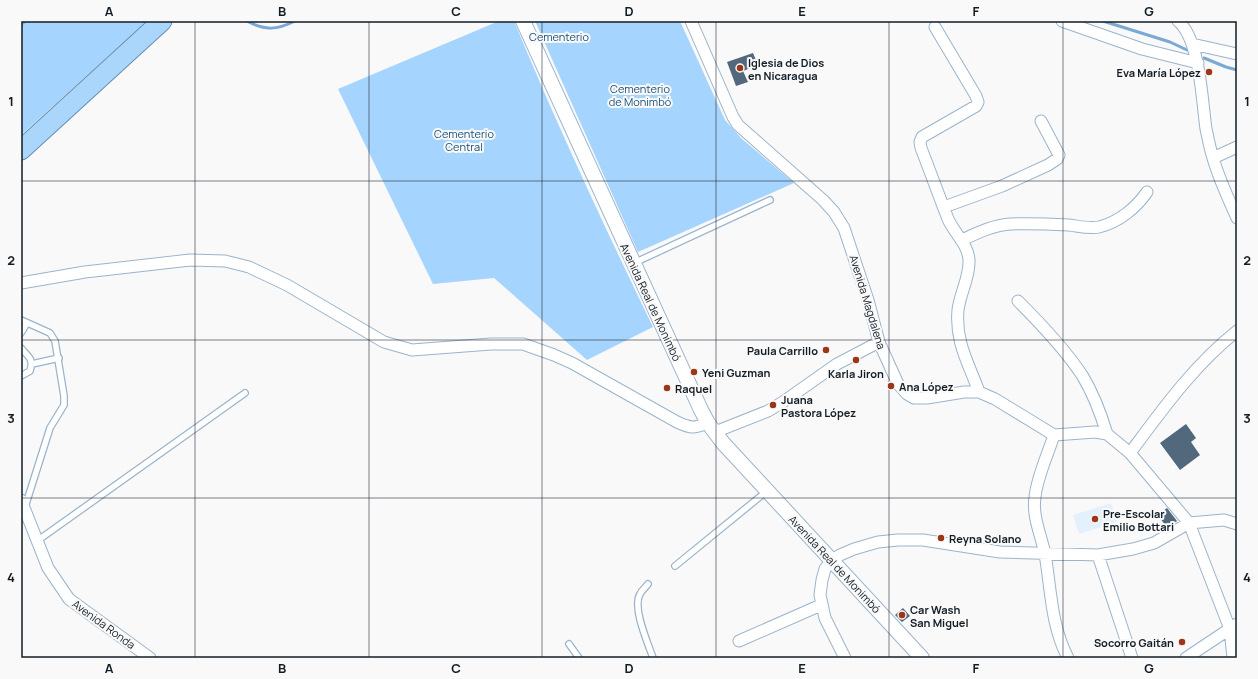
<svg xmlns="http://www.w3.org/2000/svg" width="1258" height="679" viewBox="0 0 1258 679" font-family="Manrope,sans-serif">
	<rect width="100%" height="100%" fill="#f9f9f9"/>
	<path fill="#e4f1fd" d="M1111 503 1117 522 1079 534 1073 515Z"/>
	<path fill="#a5d4fe" d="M21 21H147L21 135Z
		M499 21H514C557 125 604 226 653 327L587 360 494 278 433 284 338 89Z
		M535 21H680L725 120 742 139 794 183 638 252Z"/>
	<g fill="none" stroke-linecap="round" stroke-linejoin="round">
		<path stroke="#79a9d4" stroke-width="3" d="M247 21C265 31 277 30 295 21
			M1103 21 1170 42 1187 50
			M21 24 26 21
			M1204 58 1226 67 1237 70"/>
	</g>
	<path fill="#51687d" d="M753 53 758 65 743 71 748 82 736 86 727 62Z
		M1186 424 1196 438 1191 442 1200 455 1180 470 1160 443Z
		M1167 508 1177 521 1167 528 1158 515Z
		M903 608 910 616 902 622 895 615Z"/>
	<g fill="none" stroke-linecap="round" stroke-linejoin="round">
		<g stroke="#9bb4cb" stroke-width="8">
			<path id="service" d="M634 263 770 200
				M21 320 50 333 55 341 64 396V405L50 428 25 507
				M21 333 27 323
				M21 348C28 357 34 358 30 371L21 376
				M32 364 59 358
				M37 541 245 393
				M675 566 767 491
				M648 584C646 587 642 590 640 594 632 608 648 643 653 658
				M569 644 579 658"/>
		</g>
		<g stroke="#9bb4cb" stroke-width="13">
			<path id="minor" d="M691 21 733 117 738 125 823 200 834 212 844 228 868 300 879 342 898 384 907 394 914 398H927L964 392H979L995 399 1054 435 1095 432 1107 434 1130 453 1189 523 1230 629 1233 658
				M1062 21 1142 49 1198 63
				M1178 21C1200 39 1202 101 1206 129 1208 138 1210 149 1213 158 1219 179 1228 198 1237 218
				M935 27 976 96 978 102 976 106 922 137 920 142 921 148C930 171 939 196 948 219 954 233 968 244 969 260 970 277 960 293 958 310 955 342 969 364 979 392
				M1192 44 1237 54
				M1213 158 1237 147
				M944 207 1002 186 1048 165 1057 159 1059 155 1041 121
				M962 240C977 233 993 225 1011 224 1030 223 1050 224 1069 225 1078 226 1089 229 1099 227 1119 222 1136 208 1147 192
				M21 283 85 272 190 260 225 261 249 267 287 285 384 342 412 350 491 344H523L554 355 572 363 677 422C692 429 694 428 708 423
				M1018 301C1041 324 1064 348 1082 375 1093 393 1101 414 1107 434
				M715 432 768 411 783 402 837 364 879 342
				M1054 435C1048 454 1037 477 1035 497 1032 516 1041 535 1045 554 1051 589 1051 626 1068 658
				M1130 453C1162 410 1194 365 1237 331
				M21 500 48 568 69 599 150 658
				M1098 555 1132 658
				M739 641 821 605
				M845 658 825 618 820 595 822 580 825 569 832 560 840 555 854 549 878 542 898 540H923L1000 552 1098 555 1133 549 1154 543 1189 523 1224 520 1237 524
				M1186 658 1237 624"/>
		</g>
		<g stroke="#9bb4cb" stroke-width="16">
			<path id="tertiary" d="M523 21 701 410 708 423 723 443 922 658"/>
		</g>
		<g stroke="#688eb0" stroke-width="21">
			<path id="trunk" d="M21 150 162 21"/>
		</g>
		<use href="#service" stroke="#fff" stroke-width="5.5"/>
		<use href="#minor" stroke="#fff" stroke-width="11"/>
		<use href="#tertiary" stroke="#fff" stroke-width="14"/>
		<use href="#trunk" stroke="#abd6fc" stroke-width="19"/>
	</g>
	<path fill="none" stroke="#121c24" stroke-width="1" stroke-opacity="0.55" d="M195 21V658M369 21V658M542 21V658M716 21V658M889 21V658M1063 21V658M21 181H1237M21 340H1237M21 498H1237"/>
	<g fill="#9d3518" stroke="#f9f9f9" stroke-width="1.5">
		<circle cx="740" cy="68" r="4"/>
		<circle cx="1209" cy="72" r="4"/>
		<circle cx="826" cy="350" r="4"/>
		<circle cx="856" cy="360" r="4"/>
		<circle cx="694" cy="372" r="4"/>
		<circle cx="891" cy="386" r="4"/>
		<circle cx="667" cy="388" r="4"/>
		<circle cx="773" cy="405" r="4"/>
		<circle cx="1095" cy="519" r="4"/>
		<circle cx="941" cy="538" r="4"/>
		<circle cx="902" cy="615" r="4"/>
		<circle cx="1182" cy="642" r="4"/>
	</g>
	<g text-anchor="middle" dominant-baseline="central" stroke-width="4" stroke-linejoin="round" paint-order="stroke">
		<g font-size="11" fill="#194f78" stroke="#f9f9f9">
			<text x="559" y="36">Cementerio</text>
			<text x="640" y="88">Cementerio<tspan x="640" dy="13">de Monimbó</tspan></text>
			<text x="464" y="133">Cementerio<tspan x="464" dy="13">Central</tspan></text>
		</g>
		<g font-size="11" font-weight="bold" fill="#121c24" stroke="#f9f9f9" text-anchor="start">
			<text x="748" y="62">Iglesia de Dios<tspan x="748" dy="13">en Nicaragua</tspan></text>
			<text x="1201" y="72" text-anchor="end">Eva María López</text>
			<text x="818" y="350" text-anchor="end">Paula Carrillo</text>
			<text x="702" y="372">Yeni Guzman</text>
			<text x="856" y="373" text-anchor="middle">Karla Jiron</text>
			<text x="899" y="386">Ana López</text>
			<text x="675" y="388">Raquel</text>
			<text x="781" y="399">Juana<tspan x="781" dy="13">Pastora López</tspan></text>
			<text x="1103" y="513">Pre-Escolar<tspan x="1103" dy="13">Emilio Bottari</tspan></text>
			<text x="949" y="538">Reyna Solano</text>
			<text x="910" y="609">Car Wash<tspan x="910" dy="13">San Miguel</tspan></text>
			<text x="1174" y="642" text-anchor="end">Socorro Gaitán</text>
		</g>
		<g font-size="11" fill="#121c24" stroke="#f9f9f9">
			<text transform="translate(651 302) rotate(65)">Avenida Real de Monimbó</text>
			<text transform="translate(868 302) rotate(73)">Avenida Magdalena</text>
			<text transform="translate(835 564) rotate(47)">Avenida Real de Monimbó</text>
			<text transform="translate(104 624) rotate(36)">Avenida Ronda</text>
		</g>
	</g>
	<rect width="1258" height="679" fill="none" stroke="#f9f9f9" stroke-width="44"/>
	<rect x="22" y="22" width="1214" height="635" fill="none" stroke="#121c24" stroke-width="1.5"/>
	<g font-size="13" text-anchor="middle" font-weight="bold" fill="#121c24">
		<text x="109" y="16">A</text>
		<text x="282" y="16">B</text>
		<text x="456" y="16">C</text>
		<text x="629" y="16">D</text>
		<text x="802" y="16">E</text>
		<text x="976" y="16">F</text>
		<text x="1149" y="16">G</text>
		<text x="11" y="106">1</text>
		<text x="1247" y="106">1</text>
		<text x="11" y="265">2</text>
		<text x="1247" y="265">2</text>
		<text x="11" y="423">3</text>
		<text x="1247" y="423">3</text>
		<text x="11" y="582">4</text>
		<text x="1247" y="582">4</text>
		<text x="109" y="673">A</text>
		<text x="282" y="673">B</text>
		<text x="456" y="673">C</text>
		<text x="629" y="673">D</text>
		<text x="802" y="673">E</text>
		<text x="976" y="673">F</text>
		<text x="1149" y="673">G</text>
	</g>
</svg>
